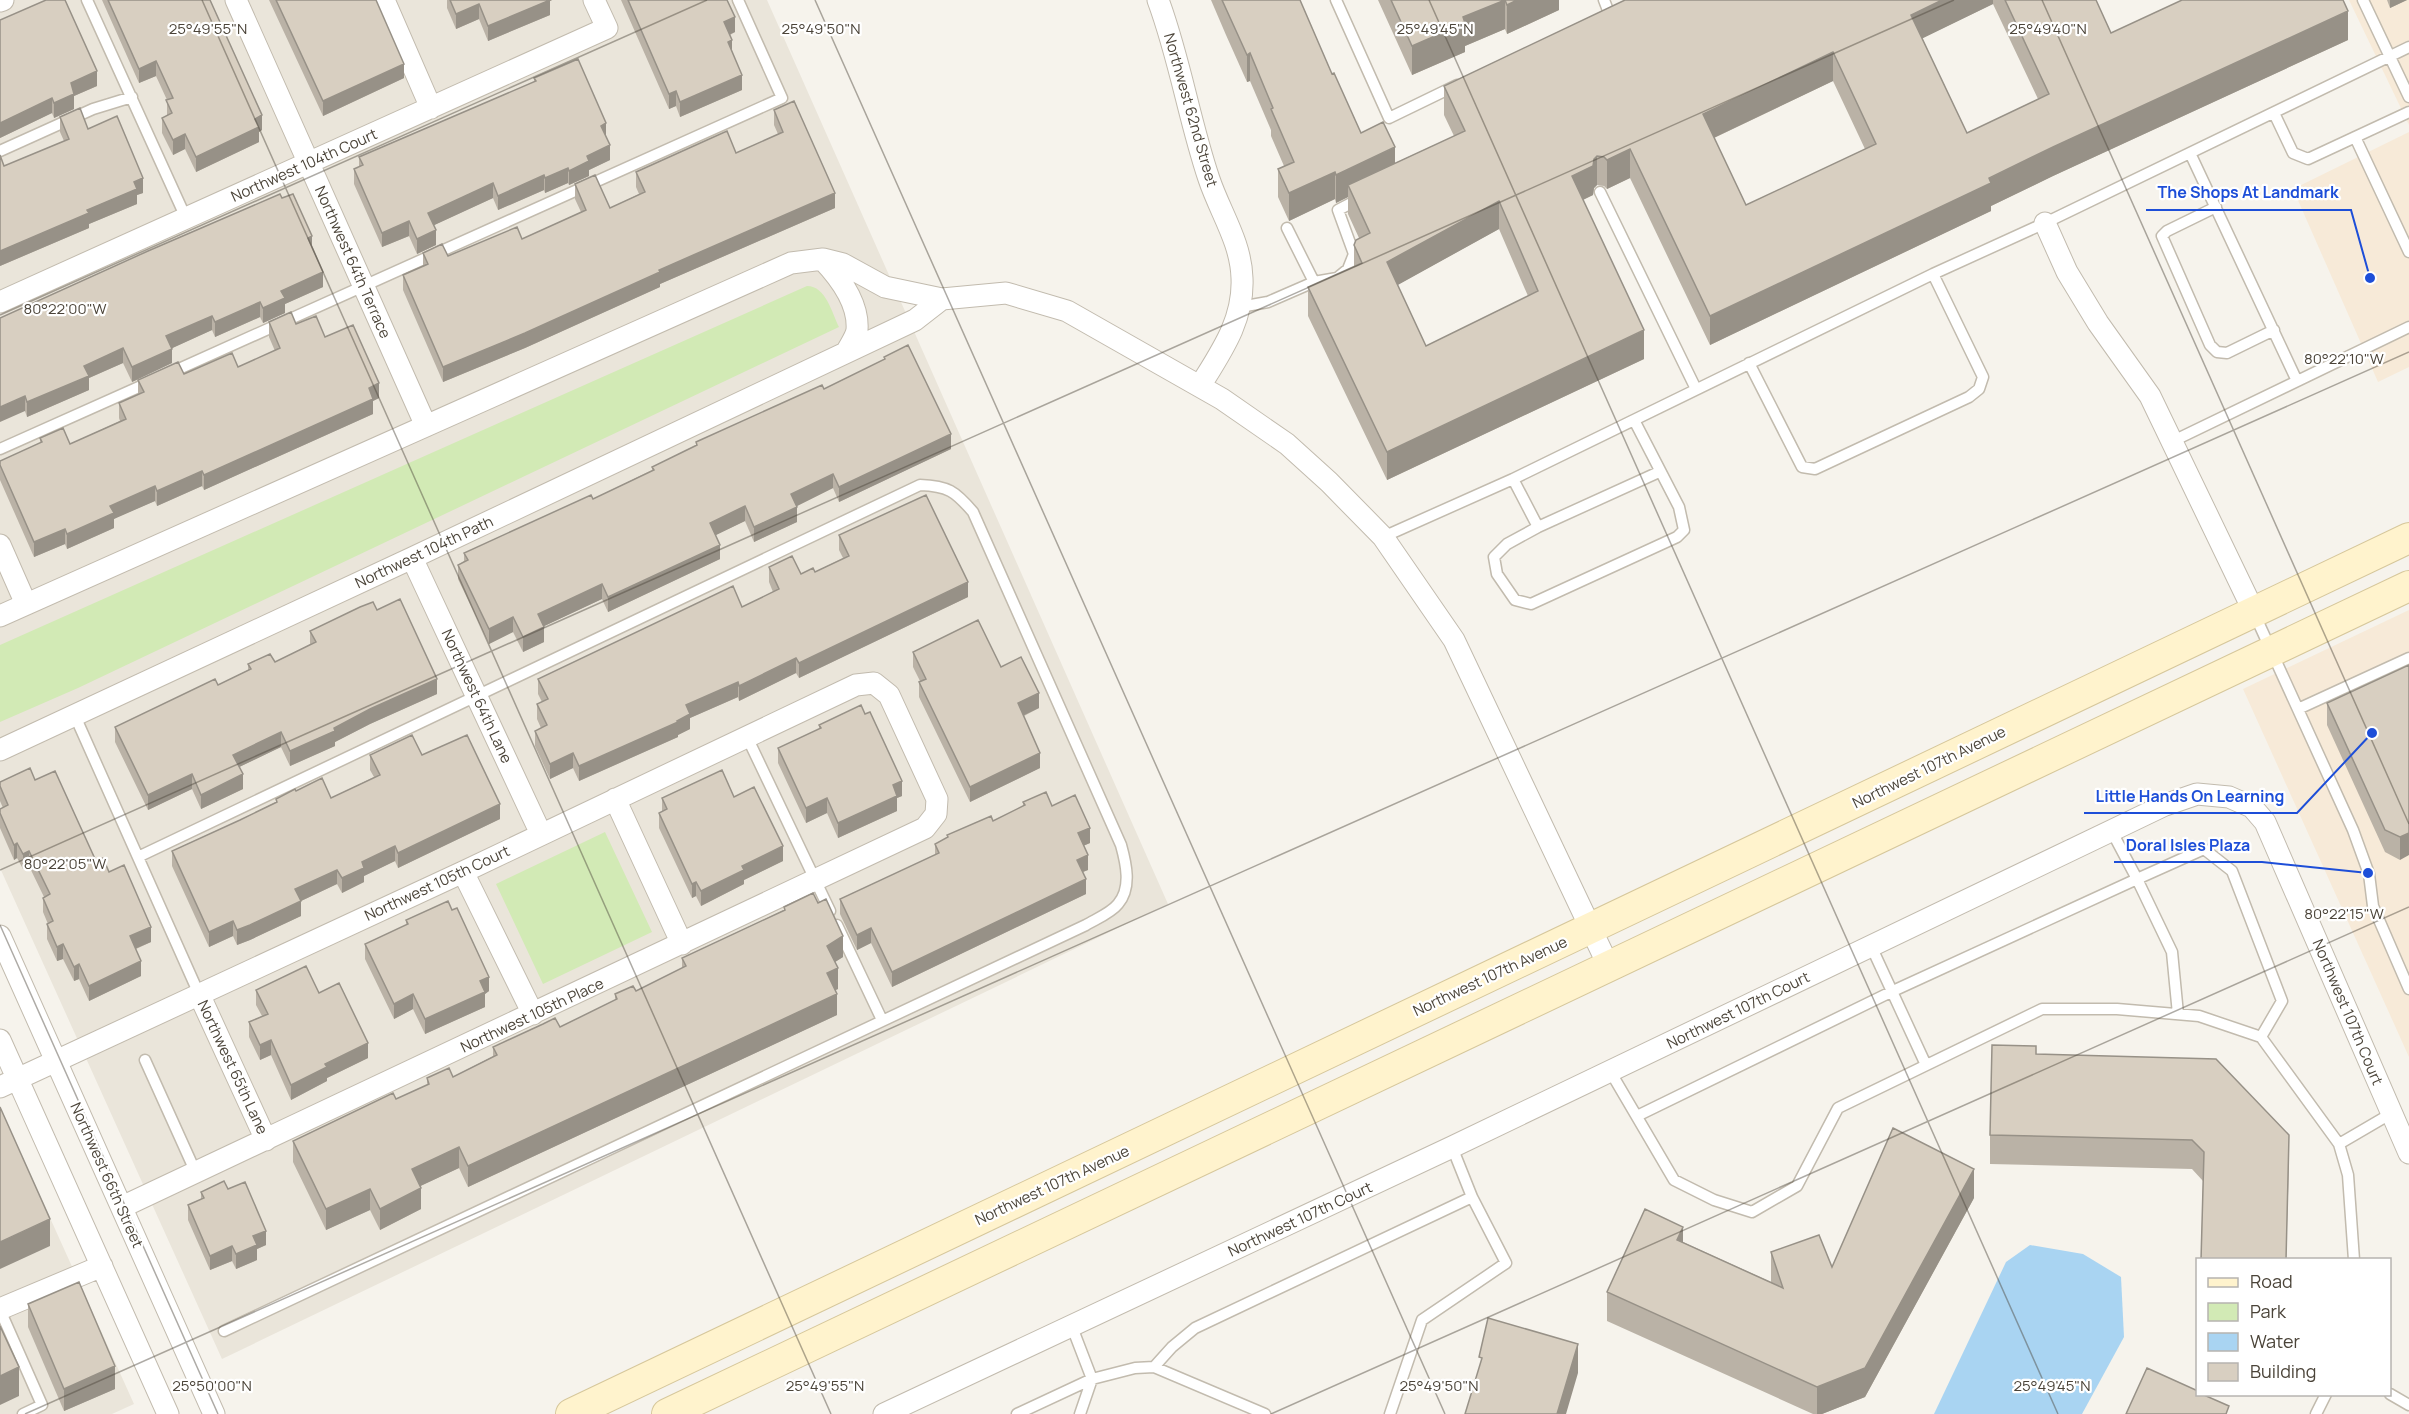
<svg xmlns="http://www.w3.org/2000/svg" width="2409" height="1414" viewBox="0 0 2409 1414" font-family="Manrope,sans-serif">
	<rect width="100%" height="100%" fill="#f6f3ec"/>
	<path fill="#eae5da" d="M0 0H767L1168 904 222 1359 0 868Z
		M0 1107 134 1404 112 1414H0Z"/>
	<path fill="#f7ead8" d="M2349 0H2409V125Z
		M2409 132V367L2378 382 2293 189Z
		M2409 610V1057L2243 689Z"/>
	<path fill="#d2eab5" d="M807 286C826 286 832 313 839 327L78 688 0 722V645Z
		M605 832 652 932 543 984 496 884Z"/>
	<path fill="#a9d4f2" d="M2030 1245 2083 1254 2121 1277 2124 1337 2082 1414H1934L2006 1262Z"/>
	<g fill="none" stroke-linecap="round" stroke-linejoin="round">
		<g stroke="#c2bbae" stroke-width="13">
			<path id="service" d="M87 0 186 218
				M1336 0 1389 118 1457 85
				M1604 0 1609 13
				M2363 0 2409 97
				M2274 113 2293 153 2308 159 2409 112
				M2355 137 2409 252
				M0 151 93 109 132 97
				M2190 153 2297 381
				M1600 192 1696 389
				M2216 207 2167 231 2162 236 2210 345 2217 352 2227 353 2274 330
				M1287 228 1314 282
				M1240 307 1268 302 1314 282 1337 278 1348 269 1354 254 1338 210 1359 199
				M1749 363 1802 467 1815 469 1969 397 1979 389 1983 377 1933 274
				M170 373 782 98 738 0
				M2171 442 2409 327
				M0 449 150 382
				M1513 479 1538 527 1507 544 1494 557 1497 574 1515 600 1531 604 1677 537 1684 530 1679 507 1634 420
				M1538 527 1659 472
				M1383 537 1513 479 1933 274 2045 223 2409 47
				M2254 613 2353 830 2369 874 2373 906 2409 989
				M2298 709 2409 658
				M75 716 199 994
				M747 737 830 911
				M140 856 920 485C948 486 955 491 973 512L1121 845C1126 863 1132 888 1118 904 1111 913 1096 919 1086 925L224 1331
				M837 925 882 1020
				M1871 946 1926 1065
				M2261 1037 2339 1144 2348 1175 2354 1260
				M145 1060 196 1173
				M1610 1071 1674 1180 1714 1200 1752 1212 1797 1186 1838 1108 2042 1009H2117L2199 1016 2261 1037 2282 1001 2232 871 2204 849 2137 879 2111 830
				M1637 1116 1893 991 2137 879 2172 952 2178 1014
				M2339 1144 2392 1113
				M0 1310 42 1405 23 1414
				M1154 1367 1265 1414
				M2390 1394 2409 1405
				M1017 1414 1092 1379 1072 1327
				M1080 1414 1092 1379 1135 1368 1154 1367 1172 1347 1195 1328 1472 1197 1452 1147
				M1390 1414 1422 1320 1506 1263 1472 1197
				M2316 1414 2326 1394"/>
		</g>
		<g stroke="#c2bbae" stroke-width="23">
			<path id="minor" d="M236 0 426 426
				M384 0 431 108
				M1158 0C1180 59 1189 120 1209 179 1220 212 1241 242 1242 278 1244 320 1221 352 1200 386
				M0 1 3 0
				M2045 223 2067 272 2098 323 2150 396 2254 612
				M823 260C840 278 859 304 857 330 856 337 850 345 847 351
				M0 302 607 28 594 0
				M0 545 26 604
				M412 558 541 834
				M0 616 791 263 823 259 843 264 885 287 942 299 1006 293 1067 311 1222 399 1287 444 1329 482 1383 537 1454 640 1609 967
				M0 750 412 558 915 320 942 299
				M615 799 682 944
				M463 872 533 1014
				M0 936 214 1414
				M199 994 266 1140
				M0 1040 168 1414
				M0 1087 463 872 856 685 874 683 889 695 937 799 936 814 925 828 122 1207
				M0 1309 102 1266
				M884 1414 1452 1147 2165 805 2197 794 2229 797 2252 807 2265 822 2409 1153"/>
		</g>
		<g stroke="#d6c79b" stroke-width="32">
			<path id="secondary" d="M571 1414 2409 538
				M667 1414 2409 586"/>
		</g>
		<use href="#service" stroke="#fff" stroke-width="10"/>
		<use href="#minor" stroke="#fff" stroke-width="21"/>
		<use href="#secondary" stroke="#fff3cd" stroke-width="30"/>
	</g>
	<path fill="#bab2a6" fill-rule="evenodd" d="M102 0H210L262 130 259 132V142L196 172 185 149 173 155 162 133V118L167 116V100L156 76 139 83Z
		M269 0H376L404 78 323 116Z
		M447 0H552L550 1V15L488 41 479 19 456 29 447 8Z
		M621 0H727L735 32 730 35 732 52 742 90 680 117 676 106 669 109Z
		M1211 0H1300L1332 74 1361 133 1395 163 1454 136 1444 115V86L1625 0H2096L2111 33 2348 40 2053 176 1991 206V211L1710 345 1630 178 1607 189 1604 186 1597 185 1594 188 1593 195 1583 200 1644 359 1387 480 1308 316V287L1354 267V245L1359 238 1348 214V197L1336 203 1335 199 1289 221 1278 197V169L1284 166 1271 136V130L1250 81 1247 82 1226 35ZM1993 4 2038 99 1967 133 1922 38ZM1833 81 1865 149 1746 205 1714 138ZM1499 229 1528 296 1426 346 1397 285Z
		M1378 0H1559V10L1507 34 1505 29 1465 46V52L1412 75Z
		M2387 0H2407L2390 8Z
		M0 20 97 86 74 96V109L54 118 52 113 0 138Z
		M534 78 606 137 610 160 589 170V176L569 185 568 183 545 193 544 190 498 210 493 198 434 225 436 245 417 254 409 236 382 247 354 184V169L359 167V157L534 82Z
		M774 110 835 208 660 284V287L525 348 443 382 403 290V275L423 266V253L448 256 522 239 581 212 575 199V184L610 208 639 194 636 187V172L736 153 778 134 774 125Z
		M60 117 88 129 143 193 137 195V204L89 224V228L0 266V155L4 166 64 141 60 132Z
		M282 198 312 247 323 287 285 304V313L263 323 260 317 215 337 212 330 172 348V363L132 382 123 363 89 378V390L27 417 25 411 0 318Z
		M269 322 296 324 325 337 379 398 373 401V414L204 490 202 486 157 506 155 501 117 517 114 519V528L67 549 65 544 34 557 0 480V461L40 443V438L70 444 120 421 119 418V403L138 395V380L238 367 275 351 269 337Z
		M884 357 951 449 839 502 833 488 797 506V522L754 542 745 521 715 535 720 559 608 612 602 599 544 626V642L523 652 513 632 489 644 458 579V565L464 561V553L593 499 652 470V467L696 446V442L824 389 884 360Z
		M839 535 968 597 799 678 796 673 739 701 738 697 690 718V729L678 735V737L579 781 573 768 550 779 535 746V731L541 728 537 719V704L542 702 538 694V679L742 607 773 592 769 582V567L801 574 815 572 843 558 839 550Z
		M377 610 437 694 370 724 335 742V746L290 766 281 747 239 767 243 789 201 809 192 789 148 810 115 742V727L218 685 248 670V664L275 662 310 644V631Z
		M913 652 1001 667 1039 708 1024 716 1040 768 970 802 919 697V682L920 681 913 667Z
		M2409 665 2400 860 2385 852 2327 725V703Z
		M819 725 902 796 897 798V811L838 838 827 813 806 823 778 763V748L819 729Z
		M370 755H422L500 819 398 868 395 861 364 876V882L342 893 337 884 301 901V916L250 940 237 945 233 936 209 947 172 866V851L240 820 276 802V799L296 791 331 798 374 777 370 770Z
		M35 780 96 861 109 872 151 942 136 949 141 976 89 1001 79 979 74 981 63 959 57 961 47 939V924H48L43 912V898L44 897 29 866 23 869 17 858 14 860 0 828V809L3 808 0 801V782Z
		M734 797 783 861 744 880V884L701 906 696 896 692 898 659 828V813L662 812V798Z
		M1023 802 1052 806 1090 843 1083 846 1088 870 1083 872 1086 894 892 987 871 943 857 950 840 914V899L935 855V844L947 838V835L993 821 1023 806Z
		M784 907 843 957 835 962 838 989 835 990 837 1015 468 1187 459 1168 420 1186 421 1209 380 1230 370 1210 326 1230 293 1162V1141L396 1099 427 1085V1078L453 1077 493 1056V1047L560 1027 615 1000V994L636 991 682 968V958L784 910Z
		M406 920 489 991 485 994V1007L425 1034 413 1009 394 1019 365 959V944L406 925Z
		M256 990 319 993 368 1058 327 1078V1081L291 1100 271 1055 260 1060 249 1037V1022L262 1016 256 1005Z
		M2036 1054 2289 1164 2286 1260H2201L2203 1181 2192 1169 1990 1164V1135Z
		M228 1189 266 1245 257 1249V1260L236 1269 232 1261 210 1270 188 1220V1205L201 1199V1192Z
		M1974 1198 1865 1397 1822 1414H1813L1607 1321V1292L1683 1242 1771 1282V1252L1832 1267Z
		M28 1304 115 1389 64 1411 28 1327Z"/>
	<path fill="#979187" d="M545 0H552L550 1V15L488 41V26Z
		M1505 0V29L1465 46V52L1412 75V46L1463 17Z
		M1517 0H1559V10L1507 34V5Z
		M1942 0H1993V4L1911 44V15Z
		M2390 0H2407L2390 8Z
		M479 4V19L456 29V14Z
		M2348 11V40L2053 176 1991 206V211L1710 345V316L2053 147Z
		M735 17V32L724 37V22Z
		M732 40V55L728 42Z
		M1833 52V81L1703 143V114Z
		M1250 53V81L1247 82V55Z
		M156 61V76L139 83V69Z
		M404 64V78L323 116V101Z
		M97 71V86L74 96V109L54 118V103L71 83Z
		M742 75V90L680 117V102Z
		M676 91V106L669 109V94Z
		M52 98V113L0 138V123Z
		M262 115V130L259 132V142L196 172V157Z
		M606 123V138L601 126Z
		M185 134V149L173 155V140Z
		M610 145V160L589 170V176L569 185V171L587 156Z
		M1395 147V175L1348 185V197L1336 203V175Z
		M1630 149V178L1607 189V160Z
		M1597 156V185L1594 188 1593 195 1572 205V176Z
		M568 168V183L545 193V178Z
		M1335 172V199L1289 221V193Z
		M544 175V190L498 210V196Z
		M143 178V193L137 195V204L89 224V228L0 266V251L87 210 134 182Z
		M493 183V198L428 228V213Z
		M835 193V208L660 284V287L525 348 443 382V367L659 270Z
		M1499 201V229L1387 291V262Z
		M409 221V236L382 247V233Z
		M436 230V245L417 254V239Z
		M312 236V251L308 238Z
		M323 272V287L285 304V313L263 323V308L281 291Z
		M260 302V317L215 337V322Z
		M212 316V330L166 351V336Z
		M1644 330V359L1387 480V452Z
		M123 348V363L89 378V390L27 417V402L84 366Z
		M172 349V363L132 382V367Z
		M379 383V398L373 401V414L204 490V475Z
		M25 396V411L0 422V407Z
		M951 434V449L839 502V487Z
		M202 471V486L157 506V491Z
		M833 474V488L791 509V494Z
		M155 486V501L114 519V528L67 549V534L110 506Z
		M745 506V521L710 538V523Z
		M797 507V522L754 542V527Z
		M65 529V544L34 557V542Z
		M720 545V559L608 612V597Z
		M968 582V597L799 678V663Z
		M602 584V599L538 629V614Z
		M513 617V632L489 644V629Z
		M544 627V642L523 652V637Z
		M796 658V673L739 701V686Z
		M437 679V694L370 724 335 742V746L290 766V751L370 709Z
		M738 682V697L690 718V729L678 735V737L579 781V766L677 721 686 705Z
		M1039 693V708L1018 718V703Z
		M281 732V747L233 770V755Z
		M573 753V768L550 779V764Z
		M1040 753V768L970 802V787Z
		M192 774V789L148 810V795Z
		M243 774V789L201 809V795Z
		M902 781V796L897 798V811L838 838V823L893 785Z
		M827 798V813L806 823V808Z
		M500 804V819L398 868V853Z
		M1090 828V843L1078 848V833Z
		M2409 833V855L2400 860V837Z
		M17 843V858L14 860V845Z
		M395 846V861L364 876V882L342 893V878L362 862Z
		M783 846V861L744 880V884L701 906V891L742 866Z
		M29 851V866L23 869V854Z
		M1088 855V870L1077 874V860Z
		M337 870V884L301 901V916L250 940 237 945V930L295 889Z
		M1086 879V894L892 987V972Z
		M696 882V896L692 898V884Z
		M233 921V936L209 947V932Z
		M151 927V942L130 951V936Z
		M871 928V943L857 950V935Z
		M843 936V957L827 967V946Z
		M63 944V959L57 961V947Z
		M141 961V976L89 1001V986Z
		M79 964V979L74 981V967Z
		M838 968V989L827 994V973Z
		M489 977V991L485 994V1007L425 1034V1019L480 981Z
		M413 994V1009L394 1019V1004Z
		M837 994V1015L468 1187V1166Z
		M271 1040V1055L260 1060V1045Z
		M368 1043V1058L327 1078V1081L291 1100V1085L325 1064Z
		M459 1147V1168L412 1190V1169Z
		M1974 1169V1198L1865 1397 1822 1414H1817V1387Z
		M421 1188V1209L380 1230V1209Z
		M370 1189V1210L326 1230V1209Z
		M50 1219V1246L0 1269V1242Z
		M1683 1227V1256L1677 1240Z
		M266 1231V1245L257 1249V1260L236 1269V1254L253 1236Z
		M232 1246V1261L210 1270V1256Z
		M1578 1344V1373L1566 1414H1557Z
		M115 1366V1389L64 1411V1389Z
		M19 1367V1396L0 1405V1376Z"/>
	<path fill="#d8cfc1" stroke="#979187" stroke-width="1.5" fill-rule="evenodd" d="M46 0H65L97 71 71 83 74 94 54 103 52 98 0 123V20Z
		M108 0H210L262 115 255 119 259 127 196 157 185 134 173 140 162 118 172 113 166 100 173 98 156 61 139 69Z
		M276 0H376L404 64 323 101Z
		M450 0H550L488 26 479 4 456 14Z
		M628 0H727L735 17 724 22 732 40 728 42 742 75 680 102 676 91 669 94Z
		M1222 0H1300L1332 74 1334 73 1361 133 1383 122 1395 147 1336 175 1335 172 1289 193 1278 169 1294 162 1271 109 1273 108 1250 53 1247 55Z
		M1391 0H1517L1507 5 1505 0 1463 17 1465 23 1412 46Z
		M1625 0H1942L1911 15 1967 133 2049 94 2005 0H2096L2111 33 2182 0H2343L2348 11 2053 147 1989 178 1991 183 1710 316 1630 149 1607 160 1604 157 1597 156 1594 159 1593 166 1572 176 1644 330 1387 452 1308 287 1362 263 1354 245 1356 240 1370 233 1348 185 1465 131 1444 86ZM1833 52 1876 144 1746 205 1703 114ZM1499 201 1538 291 1426 346 1387 262Z
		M578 59 606 123 601 126 610 145 587 156 589 161 569 171 568 168 545 178 544 175 498 196 493 183 428 213 436 230 417 239 409 221 382 233 354 169 363 165 359 157 536 81 534 78Z
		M794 101 835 193 659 270 660 272 525 333 443 367 403 275 428 264 423 253 442 244 448 256 517 227 522 239 586 210 575 184 595 175 610 208 645 192 636 172 707 140 727 131 736 153 783 132 774 110Z
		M80 108 88 129 117 116 143 178 134 182 137 189 87 210 89 213 0 251V155L4 166 69 139 60 117Z
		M280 194 282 198 293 194 312 236 308 238 323 272 281 291 285 298 263 308 260 302 215 322 212 316 166 336 172 349 132 367 123 348 84 366 89 376 27 402 25 396 0 407V318L148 251Z
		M291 312 296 324 316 316 325 337 353 325 379 383 369 388 373 399 204 475 202 471 157 491 155 486 117 503 110 506 114 513 67 534 65 529 34 542 0 465V461L42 442 40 438 63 428 70 444 126 419 119 403 144 392 138 380 178 362 184 374 232 353 238 367 280 348 269 322Z
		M908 345 951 434 839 487 833 474 791 494 797 507 754 527 745 506 710 523 720 545 608 597 602 584 538 614 544 627 523 637 513 617 489 629 458 565 468 560 464 553 591 495 593 499 654 470 652 467 697 445 696 442 822 385 824 389 885 359 884 357Z
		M926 495 968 582 799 663 796 658 739 686 738 682 686 705 690 714 677 721 678 722 579 766 573 753 550 764 535 731 547 725 537 704 548 699 538 679 733 586 742 607 779 589 769 567 792 556 801 574 813 568 815 572 849 556 839 535Z
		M400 599 437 679 370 709 334 728 335 731 290 751 281 732 233 755 243 774 201 795 192 774 148 795 115 727 215 679 218 685 251 669 248 664 270 654 275 662 316 642 310 631 360 607 373 602 377 610Z
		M978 620 1001 667 1021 657 1039 693 1018 703 1040 753 970 787 919 682 926 679 913 652Z
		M2409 665V833L2400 837 2385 830 2327 703Z
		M861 705 865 714 870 712 902 781 893 785 897 796 838 823 827 798 806 808 778 748 821 728 819 725Z
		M412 735 422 755 467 735 500 804 398 853 395 846 362 862 364 868 342 878 337 870 295 889 301 901 250 925 237 930 233 921 209 932 172 851 240 820 277 802 276 799 295 789 296 791 322 778 331 798 380 775 370 755Z
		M30 768 35 780 55 771 96 861 103 858 109 872 124 865 151 927 130 936 141 961 89 986 79 964 74 967 63 944 57 947 47 924 53 921 43 898 50 894 29 851 23 854 17 843 14 845 0 813V809L8 805 0 786V782Z
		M722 770 734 797 754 787 783 846 742 866 744 870 701 891 696 882 692 884 659 813 667 809 662 798Z
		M1046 792 1052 806 1075 795 1090 828 1078 833 1088 855 1077 860 1086 879 892 972 871 928 857 935 840 899 939 853 935 844 948 837 947 835 991 816 993 821 1025 805 1023 802Z
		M813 893 818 903 826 899 843 936 827 946 838 968 827 973 837 994 468 1166 459 1147 412 1169 421 1188 380 1209 370 1189 326 1209 293 1141 393 1093 396 1099 429 1084 427 1078 449 1068 453 1077 497 1055 493 1047 543 1024 555 1018 560 1027 617 999 615 994 633 986 636 991 686 966 682 958 785 910 784 907Z
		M448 901 452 910 457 908 489 977 480 981 485 992 425 1019 413 994 394 1004 365 944 408 924 406 920Z
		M306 966 319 993 339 983 368 1043 325 1064 327 1067 291 1085 271 1040 260 1045 249 1022 268 1014 256 990Z
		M1992 1045 2036 1046V1054L2216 1059 2289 1135 2286 1260H2201L2204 1152 2192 1140 1990 1135Z
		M0 1107 50 1219 0 1242Z
		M1893 1128 1974 1169 1865 1368 1817 1387 1607 1292 1645 1209 1683 1227 1677 1240 1783 1288 1771 1252 1819 1235 1832 1267Z
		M224 1181 228 1189 245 1182 266 1231 253 1236 257 1245 236 1254 232 1246 210 1256 188 1205 204 1198 201 1192Z
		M79 1282 115 1366 64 1389 28 1304Z
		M1488 1318 1578 1344 1557 1414H1465L1482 1358 1479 1357Z
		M0 1326 19 1367 0 1376Z
		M2147 1368 2198 1391V1395H2204L2229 1406 2226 1414H2126Z"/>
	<path fill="none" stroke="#4b4439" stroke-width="1.5" stroke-opacity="0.45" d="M202 0 831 1414M815 0 1445 1414M1429 0 2058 1414M2042 0 2409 824M0 315 707 0M0 870 1954 0M0 925 218 1414M25 1414 2409 352M1271 1414 2409 907"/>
	<g text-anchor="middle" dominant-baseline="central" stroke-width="4.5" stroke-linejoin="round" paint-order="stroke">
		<g font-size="15" fill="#4b4439" stroke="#fff">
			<text transform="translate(1191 110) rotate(74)">Northwest 62nd Street</text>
			<text transform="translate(304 165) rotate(-24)">Northwest 104th Court</text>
			<text transform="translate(353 262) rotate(66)">Northwest 64th Terrace</text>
			<text transform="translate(424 552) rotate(-25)">Northwest 104th Path</text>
			<text transform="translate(477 696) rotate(65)">Northwest 64th Lane</text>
			<text transform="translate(1929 767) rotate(-26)">Northwest 107th Avenue</text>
			<text transform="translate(437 883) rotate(-25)">Northwest 105th Court</text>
			<text transform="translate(1490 976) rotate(-25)">Northwest 107th Avenue</text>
			<text transform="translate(1738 1010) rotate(-26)">Northwest 107th Court</text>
			<text transform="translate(2348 1012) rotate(67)">Northwest 107th Court</text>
			<text transform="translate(532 1015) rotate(-25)">Northwest 105th Place</text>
			<text transform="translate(233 1067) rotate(65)">Northwest 65th Lane</text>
			<text transform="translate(107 1175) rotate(66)">Northwest 66th Street</text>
			<text transform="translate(1052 1185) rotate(-25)">Northwest 107th Avenue</text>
			<text transform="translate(1300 1219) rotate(-25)">Northwest 107th Court</text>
		</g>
	</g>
	<g font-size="15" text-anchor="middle" fill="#4b4439" stroke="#fff" stroke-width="4.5" stroke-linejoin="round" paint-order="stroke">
		<text x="208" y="34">25°49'55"N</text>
		<text x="821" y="34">25°49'50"N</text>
		<text x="1435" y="34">25°49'45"N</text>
		<text x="2048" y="34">25°49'40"N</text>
		<text x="65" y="314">80°22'00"W</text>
		<text x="2344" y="364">80°22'10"W</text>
		<text x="65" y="869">80°22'05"W</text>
		<text x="2344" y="919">80°22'15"W</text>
		<text x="212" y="1391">25°50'00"N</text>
		<text x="825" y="1391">25°49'55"N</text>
		<text x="1439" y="1391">25°49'50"N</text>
		<text x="2052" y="1391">25°49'45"N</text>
	</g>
	<path fill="none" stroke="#1d4ed8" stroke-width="2" d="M2370 278L2351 210H2146M2372 733L2297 813H2084M2368 873L2262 862H2114"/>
	<g fill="#1d4ed8" stroke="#fff" stroke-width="2">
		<circle cx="2370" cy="278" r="6"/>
		<circle cx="2372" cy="733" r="6"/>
		<circle cx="2368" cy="873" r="6"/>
	</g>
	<g font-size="16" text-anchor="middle" font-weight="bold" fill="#1d4ed8" stroke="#fff" stroke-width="4.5" stroke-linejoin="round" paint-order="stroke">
		<text x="2248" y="198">The Shops At Landmark</text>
		<text x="2190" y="802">Little Hands On Learning</text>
		<text x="2188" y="851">Doral Isles Plaza</text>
	</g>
	<rect x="2196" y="1258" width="195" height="138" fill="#ffffff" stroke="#b7b4b0" stroke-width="1.5"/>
	<rect x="2208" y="1278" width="30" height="9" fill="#fff3cd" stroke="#b7b4b0" stroke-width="1.5"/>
	<text x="2250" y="1288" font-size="18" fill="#4b4439">Road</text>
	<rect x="2208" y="1303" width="30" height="18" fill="#d2eab5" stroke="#b7b4b0" stroke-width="1.5"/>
	<text x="2250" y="1318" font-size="18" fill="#4b4439">Park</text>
	<rect x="2208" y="1333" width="30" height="18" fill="#a9d4f2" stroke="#b7b4b0" stroke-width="1.5"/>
	<text x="2250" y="1348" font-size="18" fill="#4b4439">Water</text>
	<rect x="2208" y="1363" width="30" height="18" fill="#d8cfc1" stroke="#b7b4b0" stroke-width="1.5"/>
	<text x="2250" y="1378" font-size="18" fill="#4b4439">Building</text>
</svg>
